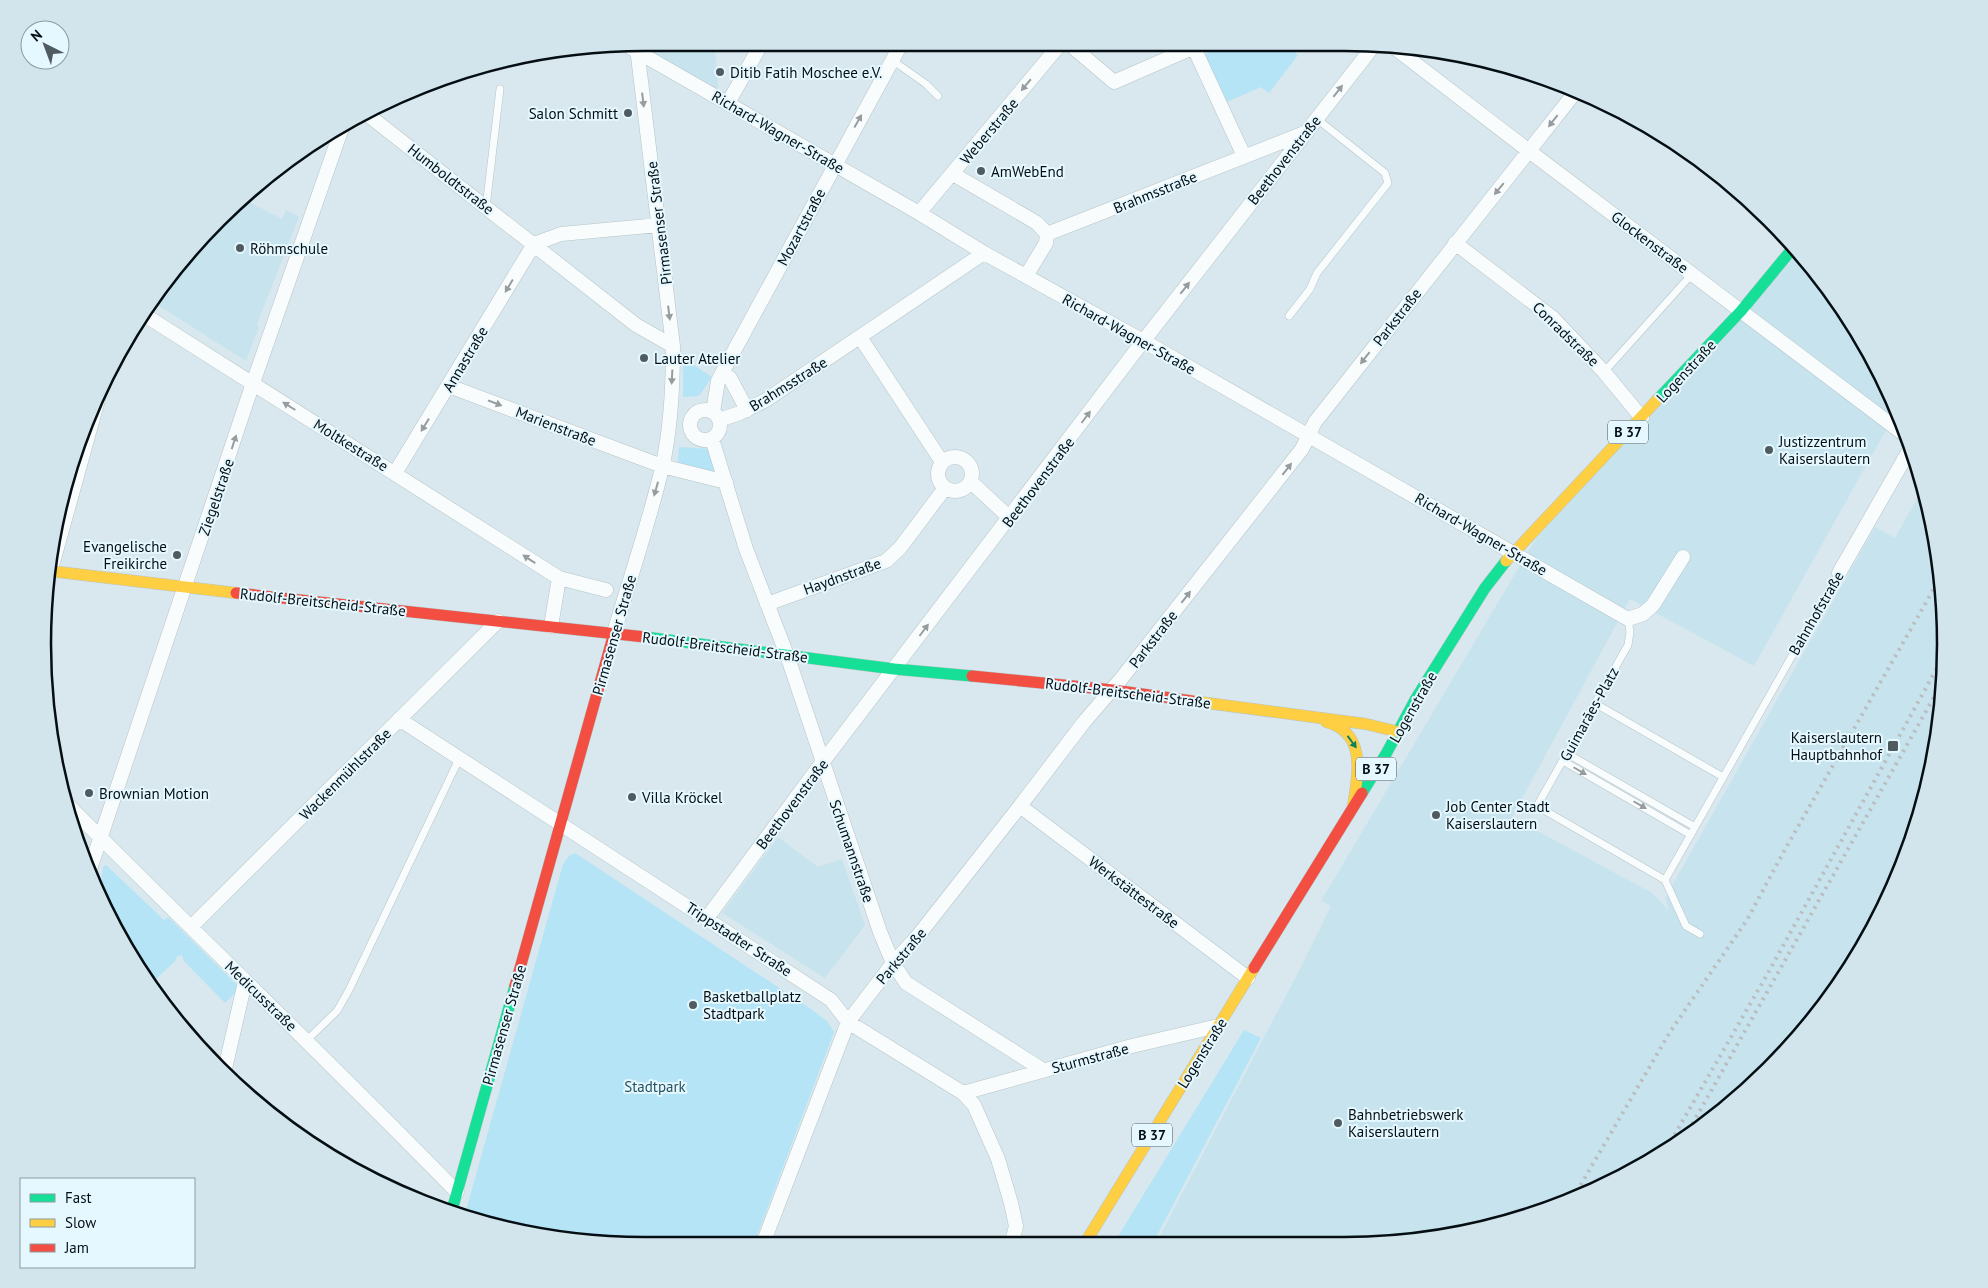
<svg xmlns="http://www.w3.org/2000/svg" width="1988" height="1288" viewBox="0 0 1988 1288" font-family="'PT Sans',sans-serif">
	<rect width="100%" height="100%" fill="#d8e8ee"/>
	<path fill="#c7e4ee" d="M643 48H715L718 89Z
		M252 192H253L249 202 282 219 286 210 299 217 257 324 259 327 246 361 151 301 167 278 219 218Z
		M1796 251 1821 278 1883 378 1897 415 1895 414 1754 666 1630 599 1512 817 1652 893 1669 911 1665 898 1875 527 1895 538 1924 486 1944 604 1940 722 1914 837 1865 945 1796 1040 1710 1121 1610 1183 1499 1225 1383 1244 1156 1243 1302 965 1331 906 1321 901 1535 540Z
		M778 837 818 867 842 859 865 925 825 978 722 913Z"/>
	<path fill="#b4e4f5" d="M1211 48H1289L1298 55 1269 93 1261 87 1227 102 1205 56Z
		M683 358 712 377 699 396 683 397Z
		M679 447 710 449 714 471H703L678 464Z
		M575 853 811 1009 827 1021 834 1032 755 1241 566 1240 465 1214 563 864 569 856Z
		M106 865 164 920 168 917 240 988 225 1003 183 960 182 955 177 956 176 960 156 979 147 978 123 945 100 890 103 867Z
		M1244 1030 1261 1038 1153 1243H1114Z"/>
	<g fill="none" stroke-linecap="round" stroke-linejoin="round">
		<g stroke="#b6c4c8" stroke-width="8">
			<path id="lane" d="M892 60 926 84 938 96
				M486 207 500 89
				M1289 316 1310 289 1317 273 1388 183 1385 173 1317 119
				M1604 372 1692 274
				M1628 619 1630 632 1628 645 1537 806 1665 880 1839 573
				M1596 704 1723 777
				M1568 754 1695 827
				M1563 761 1691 835
				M1665 880 1686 926 1700 934
				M307 1040 337 1011 349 990 459 759"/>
		</g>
		<g stroke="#b6c4c8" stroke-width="15">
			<path id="street" d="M631 48 919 213 984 253 1154 347 1628 619 1643 614 1653 605 1683 557
				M1074 48 1114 82 1192 48
				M1194 48 1244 156
				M1395 48 1529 151 1905 435
				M728 103 759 48
				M368 115 636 325 673 346
				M953 174 1037 223 1047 234
				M919 213 1057 48
				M1047 234 1307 132
				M1455 243 1553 318 1604 372 1642 418
				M1026 276 1046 243 1047 234
				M143 314 559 578 551 626
				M860 337 942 462
				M722 373 730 378 747 410
				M449 386 662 466 726 482
				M690 425a15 15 0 1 1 30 0a15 15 0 1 1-30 0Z
				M713 412 718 381 722 373 899 48
				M719 420 740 413 766 400 984 253
				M712 439 746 549 787 655 880 932 893 963 906 983 1043 1070
				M938 474a17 17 0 1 1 34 0a17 17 0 1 1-34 0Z
				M395 473 534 244 561 234 659 225
				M971 482 1010 518
				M52 566 98 400
				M1839 573 1910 449
				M559 578 606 590
				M767 604 886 561 900 548 945 488
				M614 633C630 578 649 523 662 468 671 429 673 386 673 346L637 48
				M399 719 831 1000 848 1022 963 1093 974 1105 998 1159 1011 1203 1016 1226 1012 1242
				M64 801C194 932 328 1060 457 1192
				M1020 806 1248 978
				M91 866 253 383 342 128
				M707 918 815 772 1134 353 1372 48
				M192 926 498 621
				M224 1073 245 982
				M963 1093 1132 1046 1218 1026
				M764 1241 848 1022 893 963 917 937 1020 806 1084 722 1121 679 1302 449 1315 422 1577 90"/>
		</g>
		<g stroke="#b6c4c8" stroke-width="12">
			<path id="fast" d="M1657 400 1741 311 1793 248
				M645 637 894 669 972 676
				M1362 793 1386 754 1415 700 1485 588 1506 561
				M452 1210 515 986"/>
		</g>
		<g stroke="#b6c4c8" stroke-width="12">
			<path id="slow" d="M1506 561 1657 400
				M50 571 236 593
				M1192 701 1366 724 1399 732
				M1326 722C1367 732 1358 775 1353 806
				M1085 1243 1254 968"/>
		</g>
		<g stroke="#b6c4c8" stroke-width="12">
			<path id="jam" d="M236 593 645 637
				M972 676 1113 690 1192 701
				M1254 968 1362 793
				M515 986 614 633"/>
		</g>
		<use href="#lane" stroke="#f9fcfc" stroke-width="7"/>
		<use href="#street" stroke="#f9fcfc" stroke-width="14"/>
		<use href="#fast" stroke="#16e098" stroke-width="11"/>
		<use href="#slow" stroke="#ffcf43" stroke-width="11"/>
		<use href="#jam" stroke="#f24e42" stroke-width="11"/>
		<path stroke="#babec0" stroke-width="4" stroke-dasharray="2.5 5" stroke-linecap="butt" d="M1685 1137 1942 683
			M1667 1148 1768 973 1942 659
			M1573 1198 1670 1032 1747 920 1783 853 1940 578"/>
	</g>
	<defs><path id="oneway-solid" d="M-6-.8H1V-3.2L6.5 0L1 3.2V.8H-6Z" transform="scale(1.25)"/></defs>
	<g fill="#979d9f">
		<use href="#oneway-solid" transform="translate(1026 85) rotate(130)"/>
		<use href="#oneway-solid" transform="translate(1338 91) rotate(-52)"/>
		<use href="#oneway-solid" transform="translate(643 100) rotate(83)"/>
		<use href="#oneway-solid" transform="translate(858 121) rotate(-61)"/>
		<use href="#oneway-solid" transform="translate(1553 121) rotate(128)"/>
		<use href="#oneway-solid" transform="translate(1499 189) rotate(129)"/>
		<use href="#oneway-solid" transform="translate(509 286) rotate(121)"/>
		<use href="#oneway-solid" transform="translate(1185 288) rotate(-52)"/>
		<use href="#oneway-solid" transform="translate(669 313) rotate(83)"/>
		<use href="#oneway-solid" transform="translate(1365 358) rotate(128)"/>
		<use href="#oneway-solid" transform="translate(672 377) rotate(93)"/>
		<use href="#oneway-solid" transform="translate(495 403) rotate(21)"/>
		<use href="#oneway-solid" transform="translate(289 406) rotate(-148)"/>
		<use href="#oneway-solid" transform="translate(1086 417) rotate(-53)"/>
		<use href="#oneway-solid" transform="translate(425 425) rotate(122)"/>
		<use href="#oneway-solid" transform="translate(234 442) rotate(-72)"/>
		<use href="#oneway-solid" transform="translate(1287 469) rotate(-52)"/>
		<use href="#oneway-solid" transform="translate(656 489) rotate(106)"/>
		<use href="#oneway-solid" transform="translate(529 559) rotate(-147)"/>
		<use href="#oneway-solid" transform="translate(1186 597) rotate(-52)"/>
		<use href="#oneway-solid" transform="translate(924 630) rotate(-53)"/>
		<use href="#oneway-solid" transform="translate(1580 771) rotate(30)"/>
		<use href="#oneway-solid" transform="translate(1640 805) rotate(30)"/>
	</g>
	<use fill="#0e825c" href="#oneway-solid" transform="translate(1352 742) rotate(54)"/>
	<g fill="#4f5b60" stroke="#e5f8ff" stroke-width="2">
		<circle cx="720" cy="72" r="5"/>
		<circle cx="628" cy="113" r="5"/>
		<circle cx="981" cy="171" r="5"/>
		<circle cx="240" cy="248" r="5"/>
		<circle cx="644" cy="358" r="5"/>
		<circle cx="1769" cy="450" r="5"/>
		<circle cx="177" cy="555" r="5"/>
		<rect x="1887" y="740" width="12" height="12" rx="2.5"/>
		<circle cx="89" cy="793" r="5"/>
		<circle cx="632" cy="797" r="5"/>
		<circle cx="1436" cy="815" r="5"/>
		<circle cx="693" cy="1005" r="5"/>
		<circle cx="1338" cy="1123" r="5"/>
	</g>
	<g text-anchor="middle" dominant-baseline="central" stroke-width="4" stroke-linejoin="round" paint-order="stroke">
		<g fill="#e5f8ff" stroke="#48555a" stroke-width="1">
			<rect x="1608" y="420.5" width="40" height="23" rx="4"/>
			<rect x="1356" y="757.5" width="40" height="23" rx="4"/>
			<rect x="1132" y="1123.5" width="40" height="23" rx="4"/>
		</g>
		<g font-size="14" font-weight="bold" fill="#050f13">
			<text x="1628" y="432">B 37</text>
			<text x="1376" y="769">B 37</text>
			<text x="1152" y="1135">B 37</text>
		</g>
		<g font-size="15" fill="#050f13" stroke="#e5f8ff" text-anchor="start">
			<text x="730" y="72">Ditib Fatih Moschee e.V.</text>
			<text x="618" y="113" text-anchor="end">Salon Schmitt</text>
			<text x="991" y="171">AmWebEnd</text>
			<text x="250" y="248">Röhmschule</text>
			<text x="654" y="358">Lauter Atelier</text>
			<text x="1779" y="441">Justizzentrum<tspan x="1779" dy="17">Kaiserslautern</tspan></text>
			<text x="167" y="546" text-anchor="end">Evangelische<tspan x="167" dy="17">Freikirche</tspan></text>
			<text x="1882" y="737" text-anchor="end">Kaiserslautern<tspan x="1882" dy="17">Hauptbahnhof</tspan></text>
			<text x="99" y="793">Brownian Motion</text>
			<text x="642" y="797">Villa Kröckel</text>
			<text x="1446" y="806">Job Center Stadt<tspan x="1446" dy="17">Kaiserslautern</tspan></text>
			<text x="703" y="996">Basketballplatz<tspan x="703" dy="17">Stadtpark</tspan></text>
			<text x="1348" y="1114">Bahnbetriebswerk<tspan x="1348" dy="17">Kaiserslautern</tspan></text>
		</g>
		<g font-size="15" fill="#050f13" stroke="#e5f8ff">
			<text transform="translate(989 131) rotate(-50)">Weberstraße</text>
			<text transform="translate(778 132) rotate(30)">Richard-Wagner-Straße</text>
			<text transform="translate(1284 160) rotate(-52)">Beethovenstraße</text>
			<text transform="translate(451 179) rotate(38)">Humboldtstraße</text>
			<text transform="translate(1155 192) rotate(-22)">Brahmsstraße</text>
			<text transform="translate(659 223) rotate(-97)">Pirmasenser Straße</text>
			<text transform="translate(801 227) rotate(-62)">Mozartstraße</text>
			<text transform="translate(1650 242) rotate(37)">Glockenstraße</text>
			<text transform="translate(1397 317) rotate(-52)">Parkstraße</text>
			<text transform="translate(1129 334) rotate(29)">Richard-Wagner-Straße</text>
			<text transform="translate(1566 334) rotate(44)">Conradstraße</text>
			<text transform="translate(465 359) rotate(-59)">Annastraße</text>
			<text transform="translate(1686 371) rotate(-47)">Logenstraße</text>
			<text transform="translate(788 384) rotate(-32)">Brahmsstraße</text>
			<text transform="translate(556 426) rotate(21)">Marienstraße</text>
			<text transform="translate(351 445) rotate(32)">Moltkestraße</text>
			<text transform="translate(1038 482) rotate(-53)">Beethovenstraße</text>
			<text transform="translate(216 497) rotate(-71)">Ziegelstraße</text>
			<text transform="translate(1481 534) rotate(30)">Richard-Wagner-Straße</text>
			<text transform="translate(842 576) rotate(-20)">Haydnstraße</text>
			<text transform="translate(323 602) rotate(6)">Rudolf-Breitscheid-Straße</text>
			<text transform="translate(1816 613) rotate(-60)">Bahnhofstraße</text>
			<text transform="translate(614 635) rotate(-74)">Pirmasenser Straße</text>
			<text transform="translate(1153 639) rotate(-52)">Parkstraße</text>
			<text transform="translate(725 647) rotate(7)">Rudolf-Breitscheid-Straße</text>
			<text transform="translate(1128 693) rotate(7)">Rudolf-Breitscheid-Straße</text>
			<text transform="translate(1413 707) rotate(-60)">Logenstraße</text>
			<text transform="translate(1589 714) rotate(-61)">Guimarães-Platz</text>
			<text transform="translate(345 774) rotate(-45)">Wackenmühlstraße</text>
			<text transform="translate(792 804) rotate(-53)">Beethovenstraße</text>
			<text transform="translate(852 851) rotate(71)">Schumannstraße</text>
			<text transform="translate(1134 892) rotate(37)">Werkstättestraße</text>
			<text transform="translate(739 939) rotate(33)">Trippstadter Straße</text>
			<text transform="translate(901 956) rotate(-50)">Parkstraße</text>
			<text transform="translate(261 996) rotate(44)">Medicusstraße</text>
			<text transform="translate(504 1025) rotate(-74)">Pirmasenser Straße</text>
			<text transform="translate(1202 1053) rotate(-58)">Logenstraße</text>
			<text transform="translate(1090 1058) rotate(-15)">Sturmstraße</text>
		</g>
		<g font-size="15" fill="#27515f" stroke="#e5f8ff">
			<text x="655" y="1086">Stadtpark</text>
		</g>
	</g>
	<path d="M0 0H1988V1288H0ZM644 51H1344A593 593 0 0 1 1937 644V644A593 593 0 0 1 1344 1237H644A593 593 0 0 1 51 644V644A593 593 0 0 1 644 51Z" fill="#d3e5ec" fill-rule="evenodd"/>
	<path fill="none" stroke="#050f13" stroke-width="2.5" d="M644 51H1344A593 593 0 0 1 1937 644V644A593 593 0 0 1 1344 1237H644A593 593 0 0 1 51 644V644A593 593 0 0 1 644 51Z"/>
	<rect x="20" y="1178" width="175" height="90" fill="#e5f8ff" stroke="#8b9ba1"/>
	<rect x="30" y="1194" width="25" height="8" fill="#16e098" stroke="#8b9ba1"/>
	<text x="65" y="1203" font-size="15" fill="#050f13">Fast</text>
	<rect x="30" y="1219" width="25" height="8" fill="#ffcf43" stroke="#8b9ba1"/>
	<text x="65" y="1228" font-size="15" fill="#050f13">Slow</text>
	<rect x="30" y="1244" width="25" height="8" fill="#f24e42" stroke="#8b9ba1"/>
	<text x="65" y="1253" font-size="15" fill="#050f13">Jam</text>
	<g transform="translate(45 45) rotate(318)"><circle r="24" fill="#e5f8ff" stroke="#8b9ba1"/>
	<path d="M0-4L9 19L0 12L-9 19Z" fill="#4f5b60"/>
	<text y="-8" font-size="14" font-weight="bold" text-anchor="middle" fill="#050f13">N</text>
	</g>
</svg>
